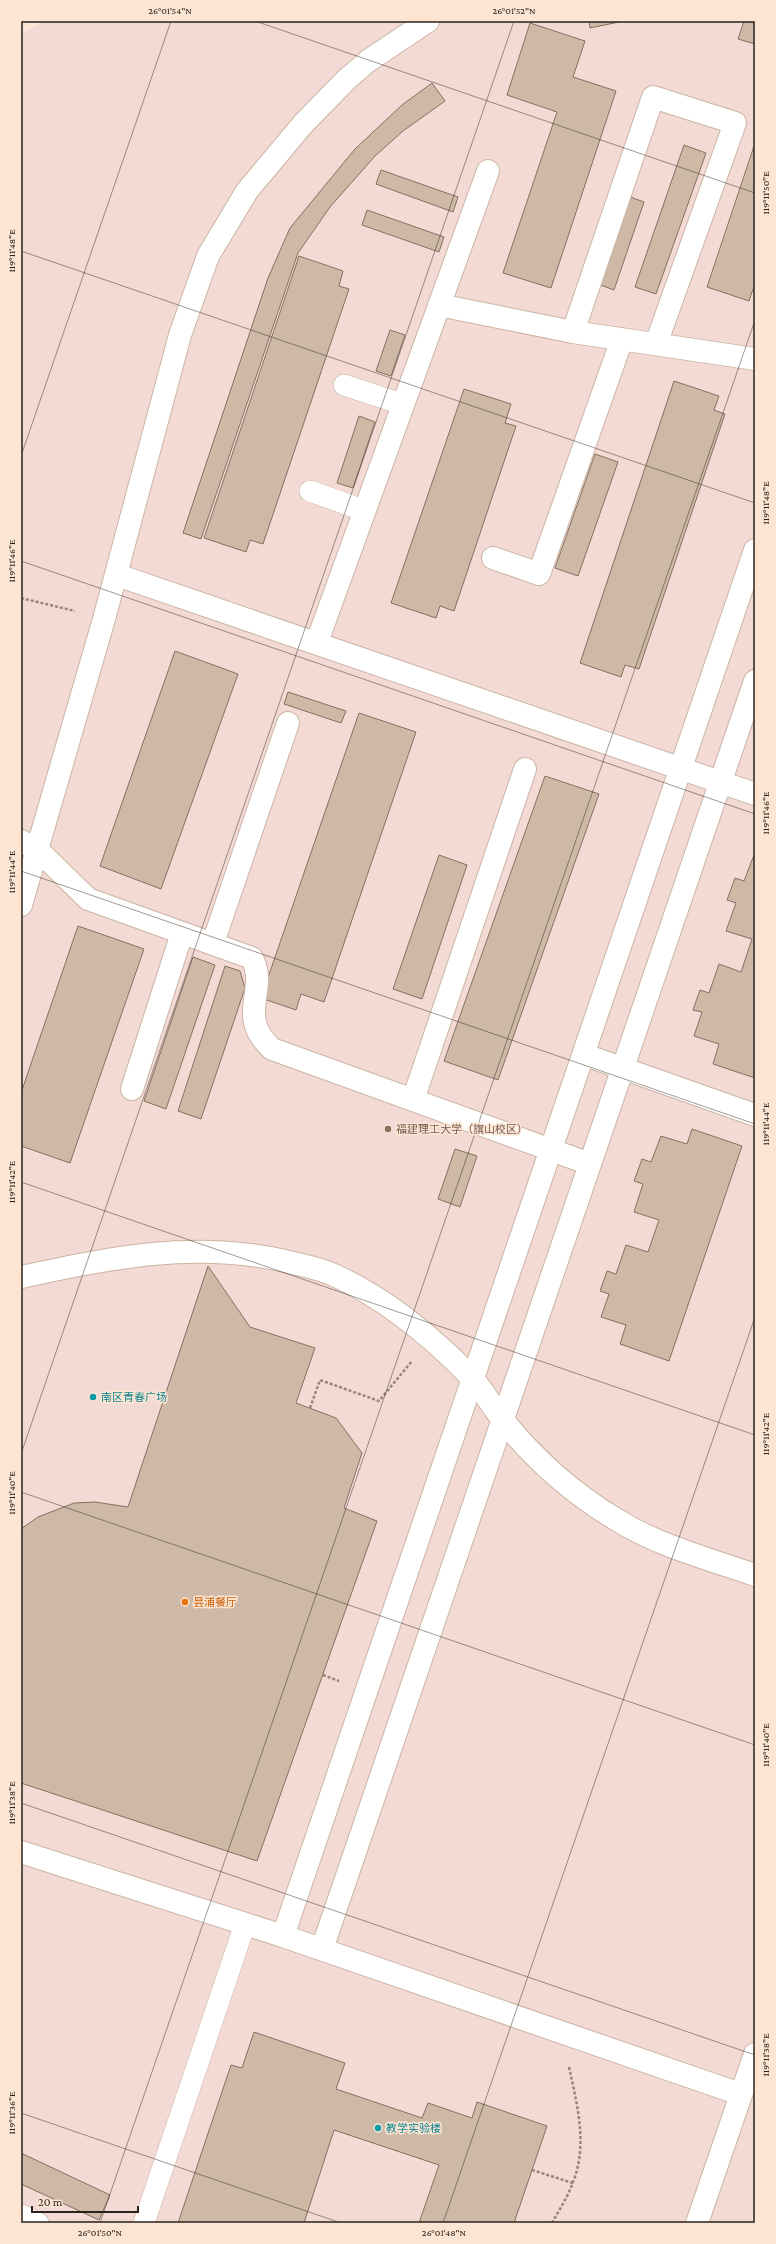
<svg xmlns="http://www.w3.org/2000/svg" width="776" height="2244" viewBox="0 0 776 2244" font-family="'Crimson Pro','Noto Sans SC',serif">
	<rect width="100%" height="100%" fill="#fce6d3"/>
	<path fill="#f4dad4" d="M44 21H755V2223H21V34Z"/>
	<path fill="#ceb8a6" stroke="#857160" d="M589 21H624L590 28Z
		M744 21H755V44L738 39Z
		M530 23 585 41 573 77 616 91 551 288 503 273 557 112 507 95Z
		M432 83 445 101 403 131 375 156 330 207 298 253 201 539 183 533 268 278 290 228 355 149 402 105Z
		M755 143V290L753 289 749 301 707 287Z
		M684 145 706 153 656 294 635 287Z
		M381 170 458 197 453 212 376 184Z
		M625 195 644 202 614 290 595 283Z
		M367 210 444 237 439 252 362 225Z
		M299 256 343 271 339 286 349 289 263 544 250 540 246 552 204 538Z
		M390 330 405 335 391 376 376 371Z
		M674 381 719 396 714 410 725 414 639 669 625 665 621 677 580 663Z
		M464 389 511 404 505 423 516 426 454 611 440 606 436 618 391 603Z
		M359 416 375 422 353 488 337 483Z
		M595 454 618 462 578 576 555 568Z
		M175 651 238 674 161 889 100 866Z
		M288 692 346 711 341 723 284 704Z
		M359 713 416 732 324 1002 301 994 296 1010 261 998Z
		M545 776 599 794 498 1080 444 1061Z
		M439 855 467 865 422 999 393 989Z
		M754 855H755V1078L713 1064 719 1044 694 1036 702 1012 693 1010 700 990 709 993 719 964 741 972 752 939 726 931 736 903 727 900 735 878 744 881Z
		M78 926 144 949 70 1163 21 1146V1093Z
		M193 957 215 965 166 1109 144 1101Z
		M225 966 240 971 245 988 201 1119 178 1111Z
		M692 1129 742 1146 669 1361 620 1344 626 1325 601 1317 609 1294 600 1291 607 1271 616 1274 626 1245 648 1252 659 1220 634 1212 643 1184 634 1181 642 1159 651 1162 661 1136 687 1144Z
		M455 1149 477 1156 460 1207 438 1199Z
		M208 1266 250 1327 315 1348 296 1403 336 1418 362 1453 344 1508 377 1521 257 1861 21 1783V1529L38 1517 74 1503 95 1502 128 1507Z
		M254 2032 345 2063 336 2089 422 2118 428 2103 472 2118 477 2102 547 2126 514 2223H419L439 2165 334 2130 304 2223H178L231 2065 242 2068Z
		M21 2153 110 2195 99 2220 21 2184Z"/>
	<g fill="none" stroke-linecap="round" stroke-linejoin="round">
		<g stroke="#cab5a2" stroke-width="22">
			<path id="service" d="M344 385 402 404
				M310 491 363 510
				M21 2215 38 2223
				M144 2223 245 1924"/>
		</g>
		<g stroke="#cab5a2" stroke-width="24">
			<path id="minor" d="M439 305 573 332 755 359
				M573 332 653 97 735 123 656 344
				M493 558 539 574 622 339
				M117 575 755 794
				M317 642 488 171
				M21 841 38 850 88 899 252 958C269 990 235 1015 272 1049L590 1164
				M21 905 104 619 180 335 208 256 247 191 303 124 347 79 368 61 428 21
				M213 943 288 723
				M585 1055 755 1115
				M132 1089 182 933
				M413 1100 525 769
				M21 1277C110 1258 194 1240 285 1261 301 1265 319 1268 334 1275 385 1298 431 1336 470 1376 483 1389 491 1406 503 1420 534 1459 574 1494 617 1520 659 1546 709 1559 755 1575
				M21 1852 283 1936 740 2094
				M283 1936 755 550
				M322 1949 755 681
				M697 2223 755 2054"/>
		</g>
		<path stroke="#958679" stroke-width="2.5" stroke-dasharray="3 2" stroke-linecap="butt" d="M21 598 75 611
			M310 1408 320 1380 379 1401 412 1361
			M323 1675 339 1681
			M532 2170 573 2183
			M552 2223C559 2210 568 2197 573 2182 588 2145 577 2104 569 2067"/>
		<use href="#service" stroke="#fff" stroke-width="21"/>
		<use href="#minor" stroke="#fff" stroke-width="22"/>
	</g>
	<path fill="none" stroke="#2a221b" stroke-width="1" stroke-opacity="0.45" d="M255 21 755 193M21 251 755 503M21 456 171 21M21 561 755 814M21 871 755 1124M21 1182 755 1435M21 1454 514 21M21 1492 755 1745M21 1803 755 2055M21 2113 341 2223M100 2223 755 320M443 2223 755 1317"/>
	<circle fill="#8d6e63" stroke="#fce6d3" stroke-width="1.5" cx="388" cy="1129" r="4"/>
	<g fill="#0f9aa8" stroke="#fce6d3" stroke-width="1.5">
		<circle cx="93" cy="1397" r="4"/>
		<circle cx="378" cy="2128" r="4"/>
	</g>
	<circle fill="#e8710a" stroke="#fce6d3" stroke-width="1.5" cx="185" cy="1602" r="4"/>
	<g text-anchor="middle" dominant-baseline="central" stroke-width="3" stroke-linejoin="round" paint-order="stroke">
		<g font-size="11" fill="#785e54" stroke="#fce6d3" text-anchor="start">
			<text x="396" y="1129">福建理工大学（旗山校区）</text>
		</g>
		<g font-size="11" fill="#0d838f" stroke="#fce6d3" text-anchor="start">
			<text x="101" y="1397">南区青春广场</text>
			<text x="386" y="2128">教学实验楼</text>
		</g>
		<g font-size="11" fill="#c56008" stroke="#fce6d3" text-anchor="start">
			<text x="193" y="1602">昙浦餐厅</text>
		</g>
	</g>
	<rect width="776" height="2244" fill="none" stroke="#fce6d3" stroke-width="44"/>
	<path d="M32 2206v6h106v-6" fill="none" stroke="#2a221b" stroke-width="2"/>
	<text x="38" y="2206" font-size="12" fill="#2a221b" stroke="#fce6d3" stroke-width="3" paint-order="stroke">20 m</text>
	<rect x="22" y="22" width="732" height="2200" fill="none" stroke="#2a221b" stroke-width="1.5"/>
	<g font-size="10" text-anchor="middle" fill="#2a221b">
		<text x="170" y="14">26°01'54"N</text>
		<text x="514" y="14">26°01'52"N</text>
		<text transform="translate(765 193) rotate(-90)" y="4">119°11'50"E</text>
		<text transform="translate(11 251) rotate(-90)" y="4">119°11'48"E</text>
		<text transform="translate(765 503) rotate(-90)" y="4">119°11'48"E</text>
		<text transform="translate(11 561) rotate(-90)" y="4">119°11'46"E</text>
		<text transform="translate(765 813) rotate(-90)" y="4">119°11'46"E</text>
		<text transform="translate(11 872) rotate(-90)" y="4">119°11'44"E</text>
		<text transform="translate(765 1124) rotate(-90)" y="4">119°11'44"E</text>
		<text transform="translate(11 1182) rotate(-90)" y="4">119°11'42"E</text>
		<text transform="translate(765 1434) rotate(-90)" y="4">119°11'42"E</text>
		<text transform="translate(11 1493) rotate(-90)" y="4">119°11'40"E</text>
		<text transform="translate(765 1745) rotate(-90)" y="4">119°11'40"E</text>
		<text transform="translate(11 1803) rotate(-90)" y="4">119°11'38"E</text>
		<text transform="translate(765 2055) rotate(-90)" y="4">119°11'38"E</text>
		<text transform="translate(11 2113) rotate(-90)" y="4">119°11'36"E</text>
		<text x="100" y="2236">26°01'50"N</text>
		<text x="444" y="2236">26°01'48"N</text>
	</g>
</svg>
